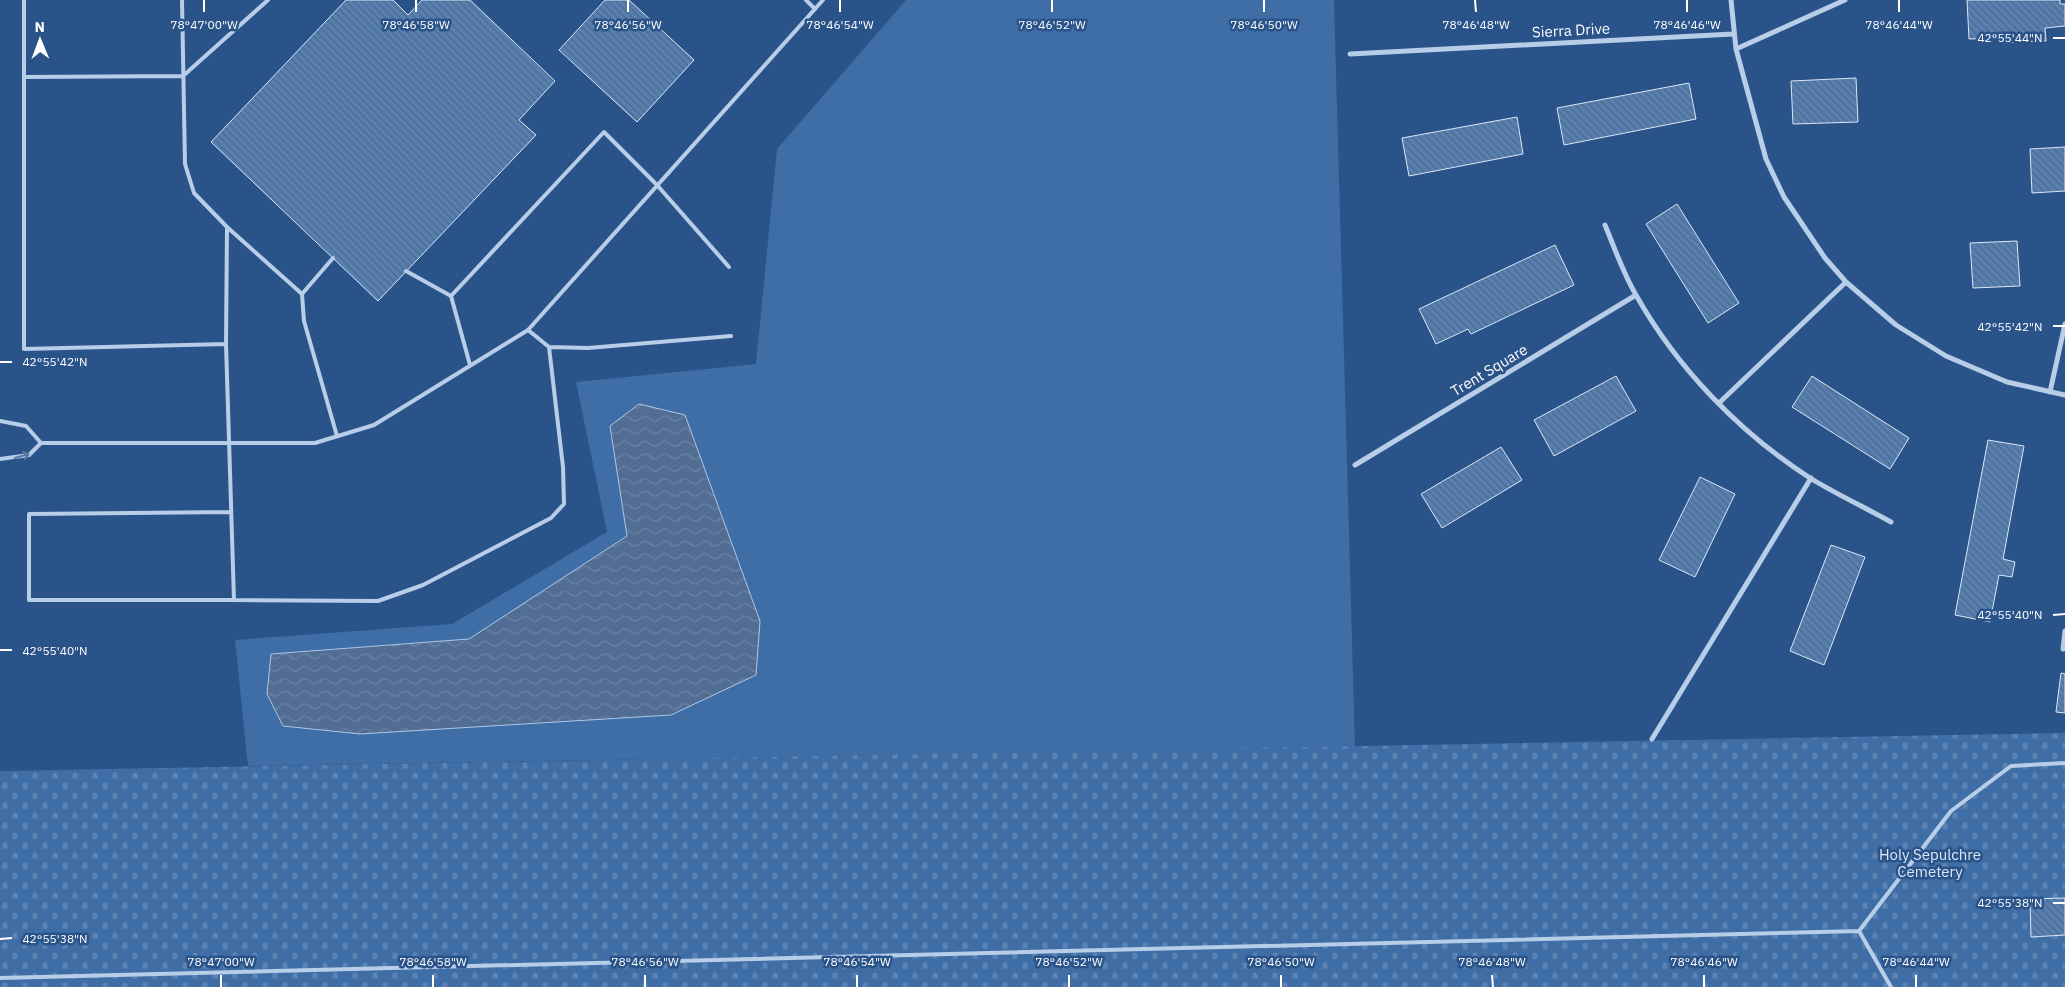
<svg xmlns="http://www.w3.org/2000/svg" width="2065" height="987" viewBox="0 0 2065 987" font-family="'IBM Plex Sans',sans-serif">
	<defs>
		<pattern id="cemetery-stones" width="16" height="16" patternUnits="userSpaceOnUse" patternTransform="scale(1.25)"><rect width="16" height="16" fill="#3f6da5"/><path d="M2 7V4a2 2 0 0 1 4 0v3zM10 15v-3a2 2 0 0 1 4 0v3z" fill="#5c83b2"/></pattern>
		<pattern id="water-waves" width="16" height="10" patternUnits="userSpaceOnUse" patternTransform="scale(1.25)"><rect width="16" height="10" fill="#516d93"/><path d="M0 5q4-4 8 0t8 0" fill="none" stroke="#6b83a3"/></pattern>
		<pattern id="building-back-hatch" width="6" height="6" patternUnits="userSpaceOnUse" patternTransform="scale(1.25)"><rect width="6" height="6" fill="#567fb2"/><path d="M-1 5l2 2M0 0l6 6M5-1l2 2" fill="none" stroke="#526884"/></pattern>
	</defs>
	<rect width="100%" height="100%" fill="#2a5389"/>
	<path fill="#3f6da5" d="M906 0H1334L1355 747 248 766 235 640 452 624 607 532 576 382 756 364 777 149Z"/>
	<path fill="url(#cemetery-stones)" d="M2065 733V987H0V771Z"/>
	<path fill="url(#water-waves)" stroke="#acc8e9" d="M639 404 685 415 760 621 756 675 671 715 360 734 283 726 267 694 271 654 469 639 627 536 610 426Z"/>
	<path fill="url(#building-back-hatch)" stroke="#dbe7f7" d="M346 0H393L408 15 422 0H470L555 81 519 120 536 135 378 301 211 142Z
		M605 0H629L694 60 637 122 559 50Z
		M1967 0H2060V4H2065V26L2045 28 2046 41 2001 43 2000 38 1969 39Z
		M1856 78 1858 122 1793 124 1791 81Z
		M1689 83 1696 119 1564 145 1557 108Z
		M1517 117 1523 154 1409 176 1402 138Z
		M2065 147V191L2032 193 2030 149Z
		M1677 204 1739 303 1708 323 1646 224Z
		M2017 241 2020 286 1973 288 1970 243Z
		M1555 245 1574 285 1471 334 1468 329 1436 344 1419 309Z
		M1616 376 1636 411 1554 456 1534 420Z
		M1812 376 1909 438 1890 469 1792 407Z
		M1988 440 2024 446 2003 559 2015 562 2012 577 1999 575 1990 622 1955 615Z
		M1501 447 1522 480 1442 528 1421 494Z
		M1700 477 1735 494 1695 577 1659 560Z
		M1831 545 1865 557 1824 665 1790 651Z
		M2061 673 2065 674V713L2056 712Z
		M2065 898V935L2031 937 2030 899Z"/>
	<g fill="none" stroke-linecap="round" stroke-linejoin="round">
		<path stroke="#b7cde8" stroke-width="4" d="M24 0V349L226 344 234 600 378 601 423 585 551 518 564 504 563 467 549 347
			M182 0 185 164 194 193 227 227 302 294 304 321 337 436
			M806 0 815 9
			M24 77 183 76 268 0
			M406 271 451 296
			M302 294 333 258
			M528 330 549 347 588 348 731 336
			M226 344 227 227
			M470 365 451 296 604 132 657 185 729 267
			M0 421 26 426 41 443
			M0 459 29 455 41 443H315L374 425 528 330 823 0
			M231 512 29 514V600H234
			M1859 931 1951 811 2011 766 2065 763
			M1859 931 1891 987
			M0 978 1859 931"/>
		<path stroke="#b7cde8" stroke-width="5" d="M1731 0 1736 49 1766 159 1784 197 1825 258 1846 282 1896 325 1946 356 2007 382 2065 395
			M1736 49 1845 0
			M1350 54 1733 34
			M1605 225C1615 249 1623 273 1636 295 1677 368 1740 433 1810 478 1836 494 1864 507 1891 522
			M2050 392 2065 324
			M1719 403 1846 282
			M1355 465 1636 295
			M2063 649 2065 631
			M1652 739 1811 478"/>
	</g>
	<defs><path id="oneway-shaft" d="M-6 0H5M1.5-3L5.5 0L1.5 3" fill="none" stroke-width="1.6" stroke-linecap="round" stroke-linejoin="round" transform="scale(1.25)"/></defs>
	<use stroke="#5478a6" href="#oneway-shaft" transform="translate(22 456) rotate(-16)"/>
	<path fill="none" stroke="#fff" stroke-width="2" d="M204 0V12M416 0V12M628 0V12M840 0V12M1052 0V12M1264 0V12M1475 0 1476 12M1687 0V12M1899 0V12M2053 38H2065M2053 326H2065M0 362H12M2053 615 2065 614M0 650H12M2053 903H2065M0 939 12 938M221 975V987M433 975V987M645 975V987M857 975V987M1069 975V987M1281 975V987M1492 975 1493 987M1704 975V987M1916 975V987"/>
	<g text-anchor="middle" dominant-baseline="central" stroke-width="5" stroke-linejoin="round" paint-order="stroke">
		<g font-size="15" fill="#fff" stroke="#2a5389">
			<text transform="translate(1571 30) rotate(-3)">Sierra Drive</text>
			<text transform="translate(1489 370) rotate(-31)">Trent Square</text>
		</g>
		<g font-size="15" fill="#dbe7f7" stroke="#2a5389">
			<text x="1930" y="854">Holy Sepulchre<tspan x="1930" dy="17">Cemetery</tspan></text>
		</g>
	</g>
	<g font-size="12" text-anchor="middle" fill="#fff" stroke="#2a5389" stroke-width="5" stroke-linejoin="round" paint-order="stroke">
		<text x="204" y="29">78°47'00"W</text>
		<text x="416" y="29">78°46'58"W</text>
		<text x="628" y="29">78°46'56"W</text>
		<text x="840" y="29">78°46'54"W</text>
		<text x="1052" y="29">78°46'52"W</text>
		<text x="1264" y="29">78°46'50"W</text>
		<text x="1476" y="29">78°46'48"W</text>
		<text x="1687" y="29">78°46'46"W</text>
		<text x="1899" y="29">78°46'44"W</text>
		<text x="2010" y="42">42°55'44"N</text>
		<text x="2010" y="331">42°55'42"N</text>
		<text x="55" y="366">42°55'42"N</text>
		<text x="2010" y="619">42°55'40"N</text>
		<text x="55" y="655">42°55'40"N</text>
		<text x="2010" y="907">42°55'38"N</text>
		<text x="55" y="943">42°55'38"N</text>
		<text x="221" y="966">78°47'00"W</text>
		<text x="433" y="966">78°46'58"W</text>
		<text x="645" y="966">78°46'56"W</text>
		<text x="857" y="966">78°46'54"W</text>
		<text x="1069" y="966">78°46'52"W</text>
		<text x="1281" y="966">78°46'50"W</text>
		<text x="1492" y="966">78°46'48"W</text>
		<text x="1704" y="966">78°46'46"W</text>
		<text x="1916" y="966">78°46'44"W</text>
	</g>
	<g transform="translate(40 40) rotate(359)" stroke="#2a5389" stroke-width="4" paint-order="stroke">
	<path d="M0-4L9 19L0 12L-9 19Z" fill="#ffffff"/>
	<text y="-8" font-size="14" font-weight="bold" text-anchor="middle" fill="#ffffff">N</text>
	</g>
</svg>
